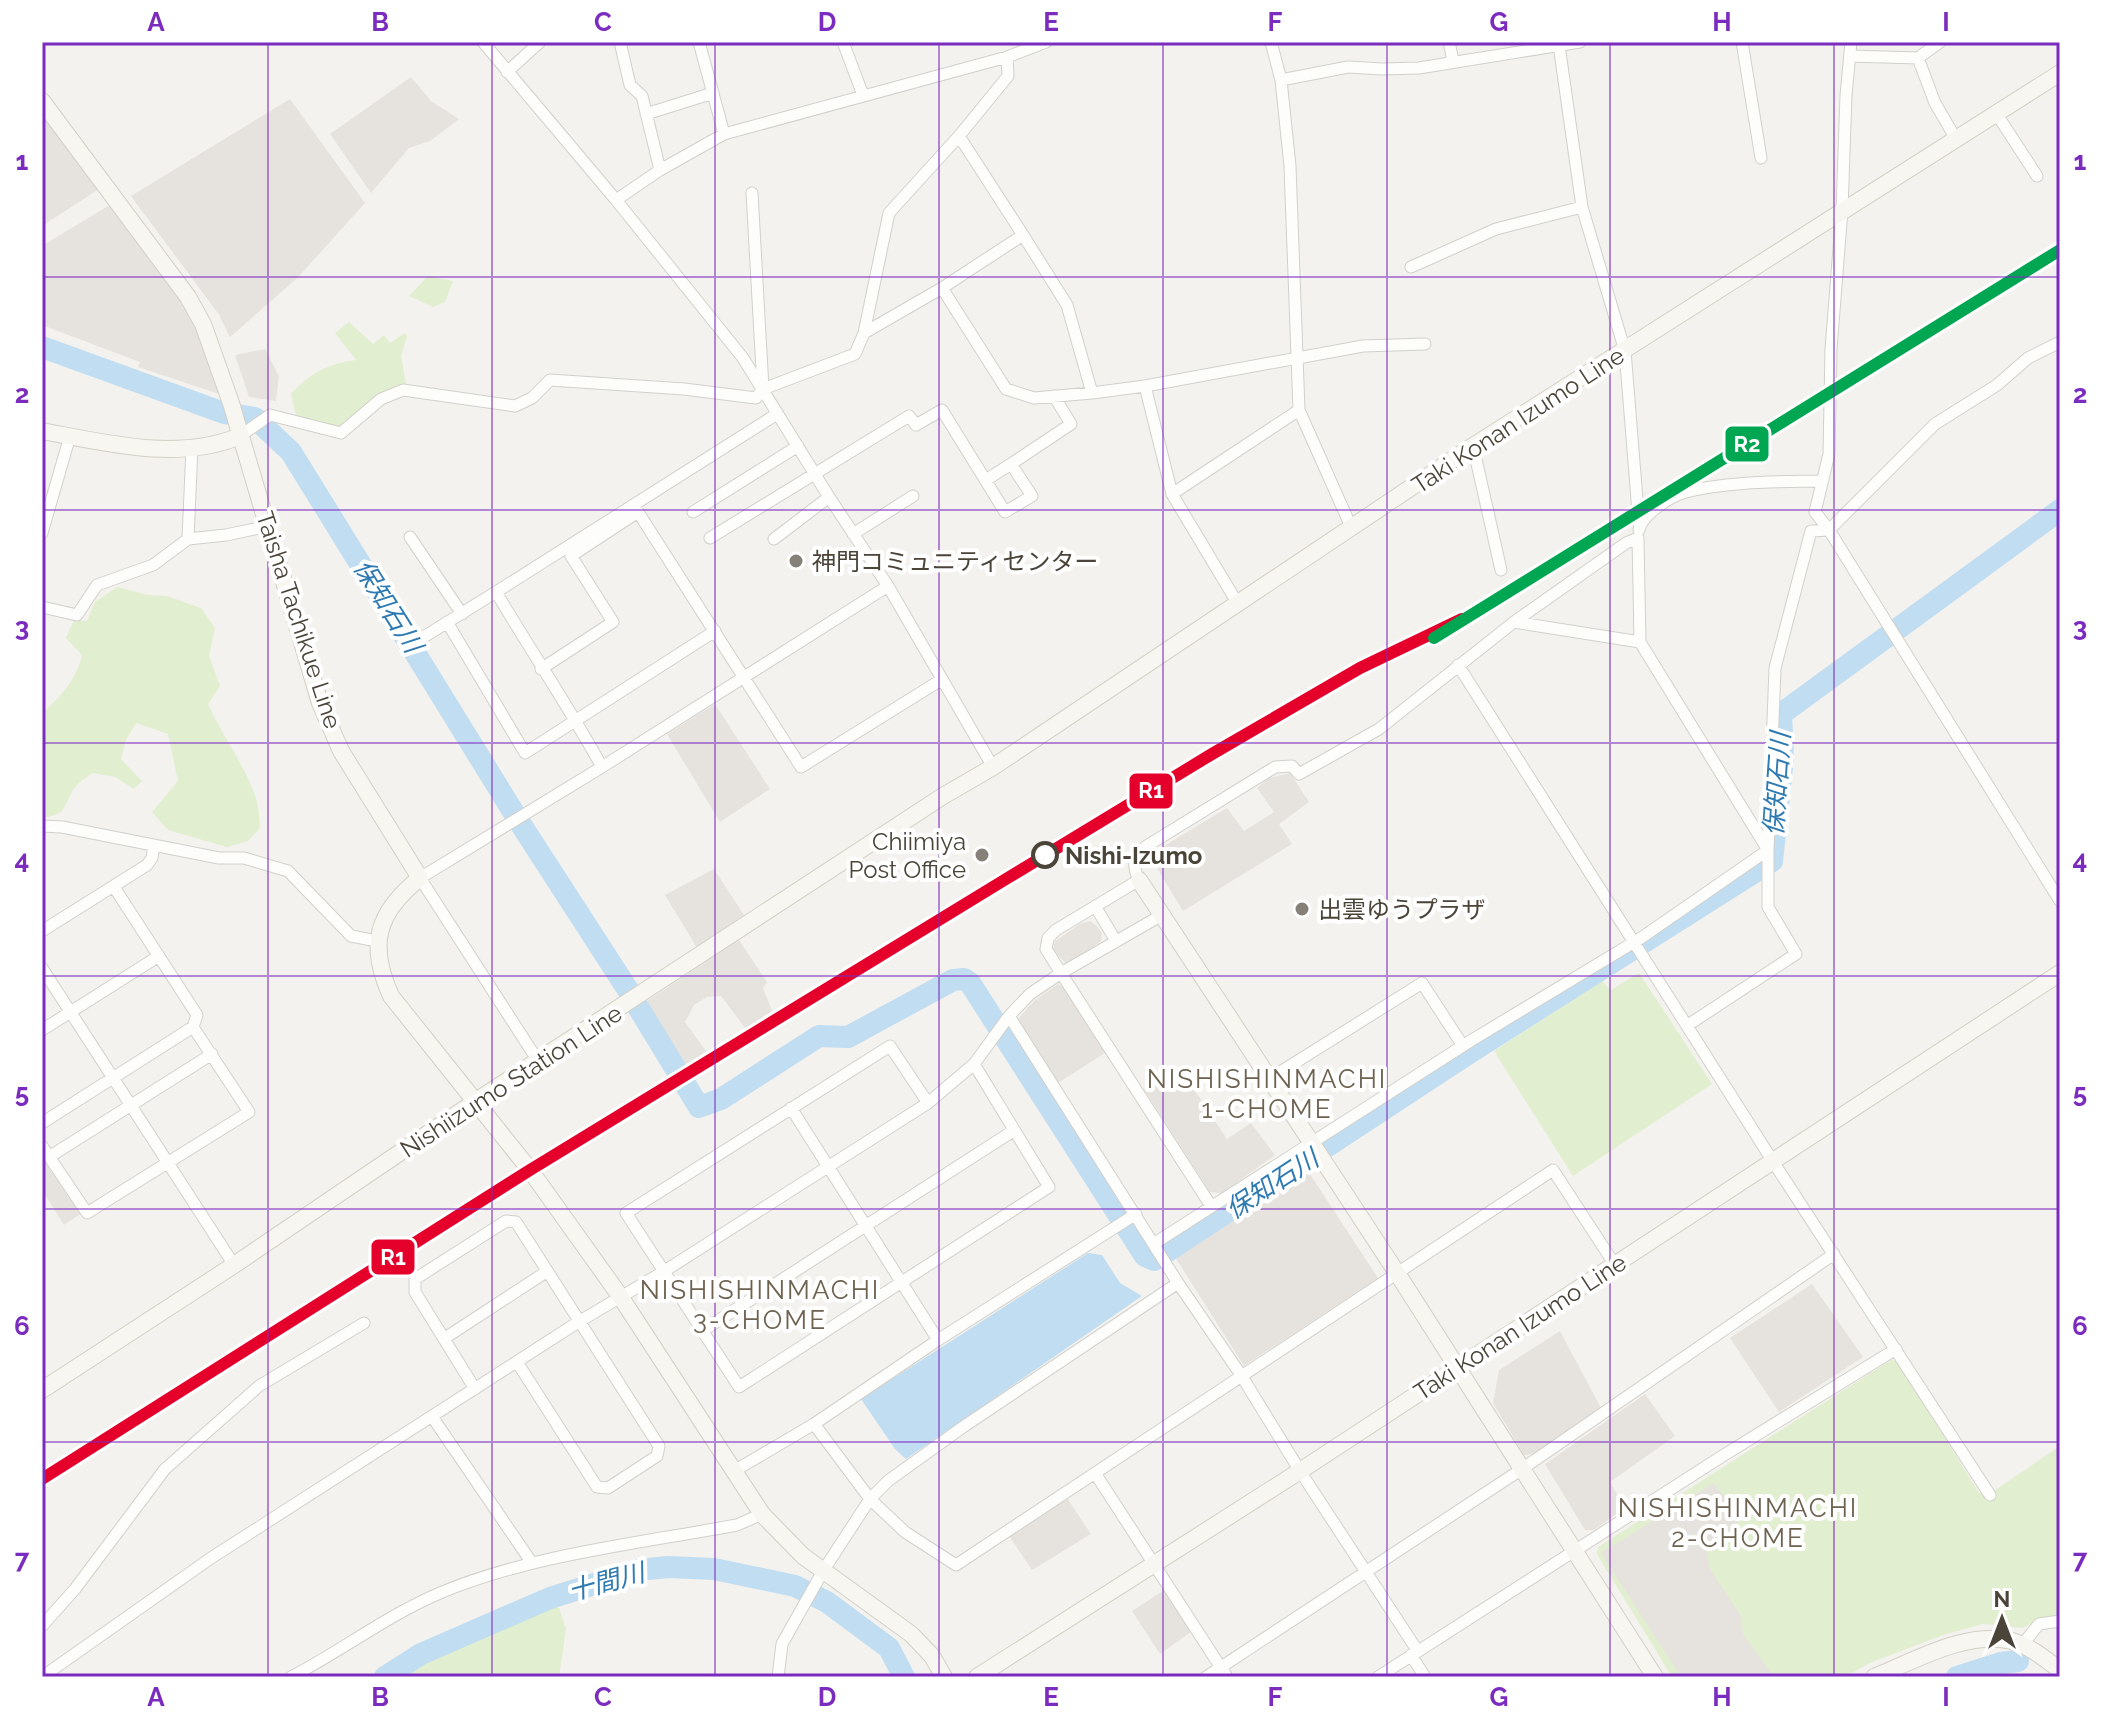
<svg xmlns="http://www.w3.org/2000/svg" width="2102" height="1719" viewBox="0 0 2102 1719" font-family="Raleway,'Noto Sans JP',sans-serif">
	<rect width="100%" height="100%" fill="#f4f2ee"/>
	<path fill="#e6e2de" d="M290 99 365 203 297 278 230 337 220 316 131 196Z
		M42 115 99 189 42 226Z
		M113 203 183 301 205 342 219 394 138 367 140 362 42 325V246Z"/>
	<path fill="#e1eecf" d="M428 276 453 281 445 302 433 307 409 296Z
		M349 322 373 344 384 335 390 343 405 333 407 336 401 356 406 384 377 396 339 427 296 416 291 394C309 374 329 363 356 360L335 333Z
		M117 587 148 595 167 596 201 608 215 628 209 656 220 686 208 704C222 736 248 769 257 802 259 810 259 819 260 828L248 841 227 847 168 830 152 812 178 781 168 734 136 723 126 740 121 759 142 781 134 789 115 777 92 773C86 778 77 783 73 790 62 809 67 814 42 818V713C61 697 76 680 82 655L66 638 74 620 87 621 95 602Z
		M1639 973 1712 1084 1573 1176 1494 1051 1602 981 1611 990Z
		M1891 1360 1897 1361 1979 1493 1994 1491 2060 1446V1616L2038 1619 2023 1628 1983 1624 1943 1635 1870 1663 1844 1677H1672L1597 1554 1598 1547Z
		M539 1595 559 1608 566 1629 559 1677H369L423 1644Z"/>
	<path fill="#e6e3df" d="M411 77 431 101 459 119 430 141 409 148 371 193 330 134Z
		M315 145 342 177 201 288 173 253Z
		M328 228 337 234 297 278 230 337 220 316Z
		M265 349 279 376 276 401 249 397 235 355Z
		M715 704 770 789 720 822 667 734Z
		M1290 773 1309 802 1279 824 1292 844 1183 911 1149 855 1227 808 1244 831 1274 812 1257 788 1269 778Z
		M714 869 746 918 699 951 665 895Z
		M1090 921 1097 926 1102 934 1101 941 1073 962 1066 963 1053 950 1055 941 1080 924Z
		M739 940 767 982 763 988 772 1011 746 1029 721 996 707 997 694 1005 685 1022 709 1055 684 1073 641 1005Z
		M1058 984 1063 987 1105 1053 1058 1083 1017 1020 1034 1001Z
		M1179 1067 1227 1139 1251 1123 1275 1155 1222 1193 1210 1192 1144 1089Z
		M42 1158 80 1214 64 1225 42 1190Z
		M1308 1171 1378 1278 1244 1366 1175 1257Z
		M1812 1284 1863 1357 1779 1412 1730 1338Z
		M1560 1331 1601 1408 1537 1453 1524 1455 1493 1403 1499 1370Z
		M1645 1394 1675 1436 1610 1482 1625 1508 1594 1530H1585L1545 1464Z
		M1714 1483 1734 1511 1739 1529 1707 1548 1709 1567 1741 1616 1743 1634 1774 1677H1681L1601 1553Z
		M1067 1498 1091 1534 1032 1570 1009 1536Z
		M1166 1589 1191 1632 1160 1654 1132 1611Z"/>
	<path fill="#c0ddf1" d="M1088 1253 1102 1255 1120 1283 1142 1296 906 1459 895 1449 861 1399Z"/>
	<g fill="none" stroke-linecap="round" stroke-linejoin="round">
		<path stroke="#c0ddf1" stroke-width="22" d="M42 347 224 413 255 418 291 452 522 826 630 993
			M638 1007 699 1107 721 1099 819 1036 848 1037 953 980 964 979 970 983 1145 1256 1154 1260 1469 1053 1772 861 1783 758 1781 714 2060 510
			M385 1677 421 1654 550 1598 639 1570 668 1567 714 1569 795 1586 827 1602 889 1648 904 1677
			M1957 1677 2001 1663 2018 1661"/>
		<g stroke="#d2d0cb" stroke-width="13">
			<path id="street" d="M483 42 616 200 743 358 829 497 888 586 993 767
				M620 42 630 85 642 96 660 170
				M699 42 724 134
				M843 42 863 95
				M1271 42 1281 80 1290 166 1299 410 1352 529
				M1449 42 1453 61
				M1742 42 1761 158
				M1851 42 1846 95 1842 210 1831 349 1829 454 1815 512 1829 530 2060 901
				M1559 45 1582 207 1625 351 1639 524
				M1850 56 1918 58 1940 42
				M1918 58 1935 103 1956 139
				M507 72 540 42
				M1281 80 1348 67 1382 69 1419 68 1580 42
				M1996 113 2037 176
				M646 114 713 93
				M752 193 763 388
				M616 200 660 170 724 134 1007 57 1046 42
				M1023 235 1067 305 1092 393
				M1411 267 1496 229 1582 207
				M942 288 1023 235 959 136
				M864 333 889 213 959 136 1008 76 1007 57
				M1145 386 1172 494 1238 604
				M240 436 270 415 341 433 381 399 403 390 515 406 532 398 550 380 684 389 756 398 763 389 855 354 864 333 942 288 1006 389 1034 398 1092 393 1145 386 1363 346 1425 344
				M1473 446 1501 570
				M1011 464 1071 424 1054 396
				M1172 494 1299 410
				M693 512 798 446
				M1639 530C1642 514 1671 496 1686 492 1727 481 1779 482 1822 481
				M42 533 70 436
				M853 534 913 496
				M410 537 462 614
				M710 538 909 416 916 425 942 410 1005 512 1032 496 1011 464 986 480
				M188 539 226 535 269 526
				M774 539 829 497
				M496 592 777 414
				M42 607 77 615 97 585 153 565 188 539 192 447
				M447 622 525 753 715 631
				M1514 622 1640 642
				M422 638 496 592C531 651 569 707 602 767
				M1458 665 1772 1160 1990 1495
				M541 669 613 622 571 556 638 512 801 767 941 680
				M42 826 62 827 219 858H244L288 871 351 936 377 941
				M1095 906 1116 941
				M1162 915 1061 973 1046 949 1048 938 1056 930 1139 880C1132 865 1133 858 1145 847L1275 767 1292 766 1299 774 1379 729 1514 622 1626 543 1638 538 1640 642 1768 850
				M42 931 147 865 152 858 154 845
				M42 968 234 1265
				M1009 1016 1178 1283 1241 1375 1300 1471 1417 1650
				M1688 1025 1796 954 1768 907V850L1775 668 1811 531 1829 530 1935 424 1997 385 2028 358 2060 342
				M42 1030 159 956
				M538 1061 420 878 602 767 888 586
				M1269 1079 1422 983 1463 1046
				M928 1103 890 1046 626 1213 739 1387 1049 1187 974 1064
				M791 1108 938 1340
				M42 1123 193 1027 197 1015 114 887
				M42 1146 87 1213 249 1112 193 1027
				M49 1157 212 1054
				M1155 1243 1472 1040 1641 938 1768 850
				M702 1331 1013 1131
				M445 1338 546 1272
				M475 1389 415 1292V1279L506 1221 516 1222 659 1446 657 1456 608 1488 597 1487 517 1362
				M433 1418 532 1563
				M814 1424 870 1499 905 1532 956 1565 1553 1170 1615 1265
				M734 1471 814 1424 938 1340 1136 1214
				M1095 1473 1227 1677
				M42 1626 75 1589 165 1469 259 1386 364 1323
				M2022 1645 2039 1624 2060 1621
				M1411 1655 1425 1677
				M42 1677 211 1558 580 1321 663 1272 928 1103 974 1064 1009 1016 1030 994 1061 973 1211 1206
				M291 1677C341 1651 388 1615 440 1593 530 1555 640 1543 737 1525L762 1514
				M778 1677 782 1644 823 1571 870 1499 888 1481 963 1427 1178 1283
				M1206 1677 1522 1469 1834 1254
				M1378 1677 1724 1455 1896 1349"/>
		</g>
		<g stroke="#d3cfc5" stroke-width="18">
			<path id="secondary" d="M42 101 188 297 203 324 231 403 320 703 341 751 420 878C376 913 368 945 391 996L530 1170 620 1296 762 1514 803 1556 911 1634 932 1656 944 1677
				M42 431C106 443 178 462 240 436
				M1139 880 1397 1273 1655 1677
				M42 1390 234 1265 476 1101 943 796 993 767 1473 446 2060 73
				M977 1677 1300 1471 2060 973
				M1874 1677C1914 1661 1967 1630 2012 1641 2030 1646 2045 1659 2060 1670"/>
		</g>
		<use href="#street" stroke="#fdfdfc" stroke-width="11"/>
		<use href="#secondary" stroke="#f7f6f1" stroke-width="16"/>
		<g stroke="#fff" stroke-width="18">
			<path id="rail-1" d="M42 1479 530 1170 1006 879 1212 754 1360 668 1462 619"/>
		</g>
		<g stroke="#fff" stroke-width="18">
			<path id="rail-2" d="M1434 638 2060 250"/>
		</g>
		<use href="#rail-1" stroke="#e4002b" stroke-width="12"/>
		<use href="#rail-2" stroke="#00a651" stroke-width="12"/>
	</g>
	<path fill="none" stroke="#7b2cbf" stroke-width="2" stroke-opacity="0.55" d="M268 42V1677M492 42V1677M715 42V1677M939 42V1677M1163 42V1677M1387 42V1677M1610 42V1677M1834 42V1677M42 277H2060M42 510H2060M42 743H2060M42 976H2060M42 1209H2060M42 1442H2060"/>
	<g fill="#868178" stroke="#fff" stroke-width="3">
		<circle cx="796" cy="561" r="8"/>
		<circle cx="982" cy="855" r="8"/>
		<circle cx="1302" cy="909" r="8"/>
	</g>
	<circle fill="#fff" stroke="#4b4439" stroke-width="4" cx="1045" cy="855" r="12"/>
	<g text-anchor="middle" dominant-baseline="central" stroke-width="8" stroke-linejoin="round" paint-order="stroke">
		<g font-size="24" fill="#4b4439" stroke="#fff">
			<text transform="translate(1518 420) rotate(-33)">Taki Konan Izumo Line</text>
			<text transform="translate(299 620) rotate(72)">Taisha Tachikue Line</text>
			<text transform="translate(511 1081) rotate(-33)">Nishiizumo Station Line</text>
			<text transform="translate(1520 1327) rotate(-33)">Taki Konan Izumo Line</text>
		</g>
		<g font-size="24" fill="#4b4439" stroke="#fff" text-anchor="start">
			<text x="812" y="561">神門コミュニティセンター</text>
			<text x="966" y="841" text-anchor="end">Chiimiya<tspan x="966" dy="28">Post Office</tspan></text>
			<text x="1318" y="909">出雲ゆうプラザ</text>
		</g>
		<g font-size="24" font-weight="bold" fill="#4b4439" stroke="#fff" text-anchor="start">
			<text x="1065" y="855">Nishi-Izumo</text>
		</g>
		<g font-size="26" font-style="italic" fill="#2e7ab2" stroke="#fff">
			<text transform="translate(388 606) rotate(58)">保知石川</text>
			<text transform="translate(1777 784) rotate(-86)">保知石川</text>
			<text transform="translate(1272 1184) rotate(-33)">保知石川</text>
			<text transform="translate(606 1582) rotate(-15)">十間川</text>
		</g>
		<g font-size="26" letter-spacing="2" fill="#6e6250" stroke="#fff">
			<text x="1267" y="1079">NISHISHINMACHI<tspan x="1267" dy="30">1-CHOME</tspan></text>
			<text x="760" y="1290">NISHISHINMACHI<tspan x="760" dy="30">3-CHOME</tspan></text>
			<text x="1738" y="1508">NISHISHINMACHI<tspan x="1738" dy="30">2-CHOME</tspan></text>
		</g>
	</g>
	<g stroke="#fff" stroke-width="3">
		<rect x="1724" y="425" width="46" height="38" rx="8" fill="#00a651"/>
		<rect x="1128" y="772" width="46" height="38" rx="8" fill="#e4002b"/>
		<rect x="370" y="1238" width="46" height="38" rx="8" fill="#e4002b"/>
	</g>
	<g font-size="22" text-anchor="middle" font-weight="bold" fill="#fff">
		<text x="1747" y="452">R2</text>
		<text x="1151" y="798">R1</text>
		<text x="393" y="1265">R1</text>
	</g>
	<rect width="2102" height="1719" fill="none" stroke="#ffffff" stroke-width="88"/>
	<g transform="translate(2002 1619)" stroke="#ffffff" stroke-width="6" paint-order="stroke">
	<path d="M0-6L14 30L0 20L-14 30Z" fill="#4b4439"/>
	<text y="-12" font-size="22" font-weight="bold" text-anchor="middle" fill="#4b4439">N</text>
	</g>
	<rect x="44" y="44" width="2014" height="1631" fill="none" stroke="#7b2cbf" stroke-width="3"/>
	<g font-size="26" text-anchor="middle" font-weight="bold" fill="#7b2cbf">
		<text x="156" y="31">A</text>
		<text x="380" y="31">B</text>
		<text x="603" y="31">C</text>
		<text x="827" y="31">D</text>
		<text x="1051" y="31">E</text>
		<text x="1275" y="31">F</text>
		<text x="1499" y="31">G</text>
		<text x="1722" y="31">H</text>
		<text x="1946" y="31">I</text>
		<text x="22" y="170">1</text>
		<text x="2080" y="170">1</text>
		<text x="22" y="403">2</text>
		<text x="2080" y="403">2</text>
		<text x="22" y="636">3</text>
		<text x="2080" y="636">3</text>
		<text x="22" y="869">4</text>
		<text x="2080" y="869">4</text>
		<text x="22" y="1102">5</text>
		<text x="2080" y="1102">5</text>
		<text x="22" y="1335">6</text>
		<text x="2080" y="1335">6</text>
		<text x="22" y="1568">7</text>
		<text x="2080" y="1568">7</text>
		<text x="156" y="1706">A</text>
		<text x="380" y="1706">B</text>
		<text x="603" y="1706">C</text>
		<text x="827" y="1706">D</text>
		<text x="1051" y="1706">E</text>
		<text x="1275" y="1706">F</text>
		<text x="1499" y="1706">G</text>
		<text x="1722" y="1706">H</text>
		<text x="1946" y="1706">I</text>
	</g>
</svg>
